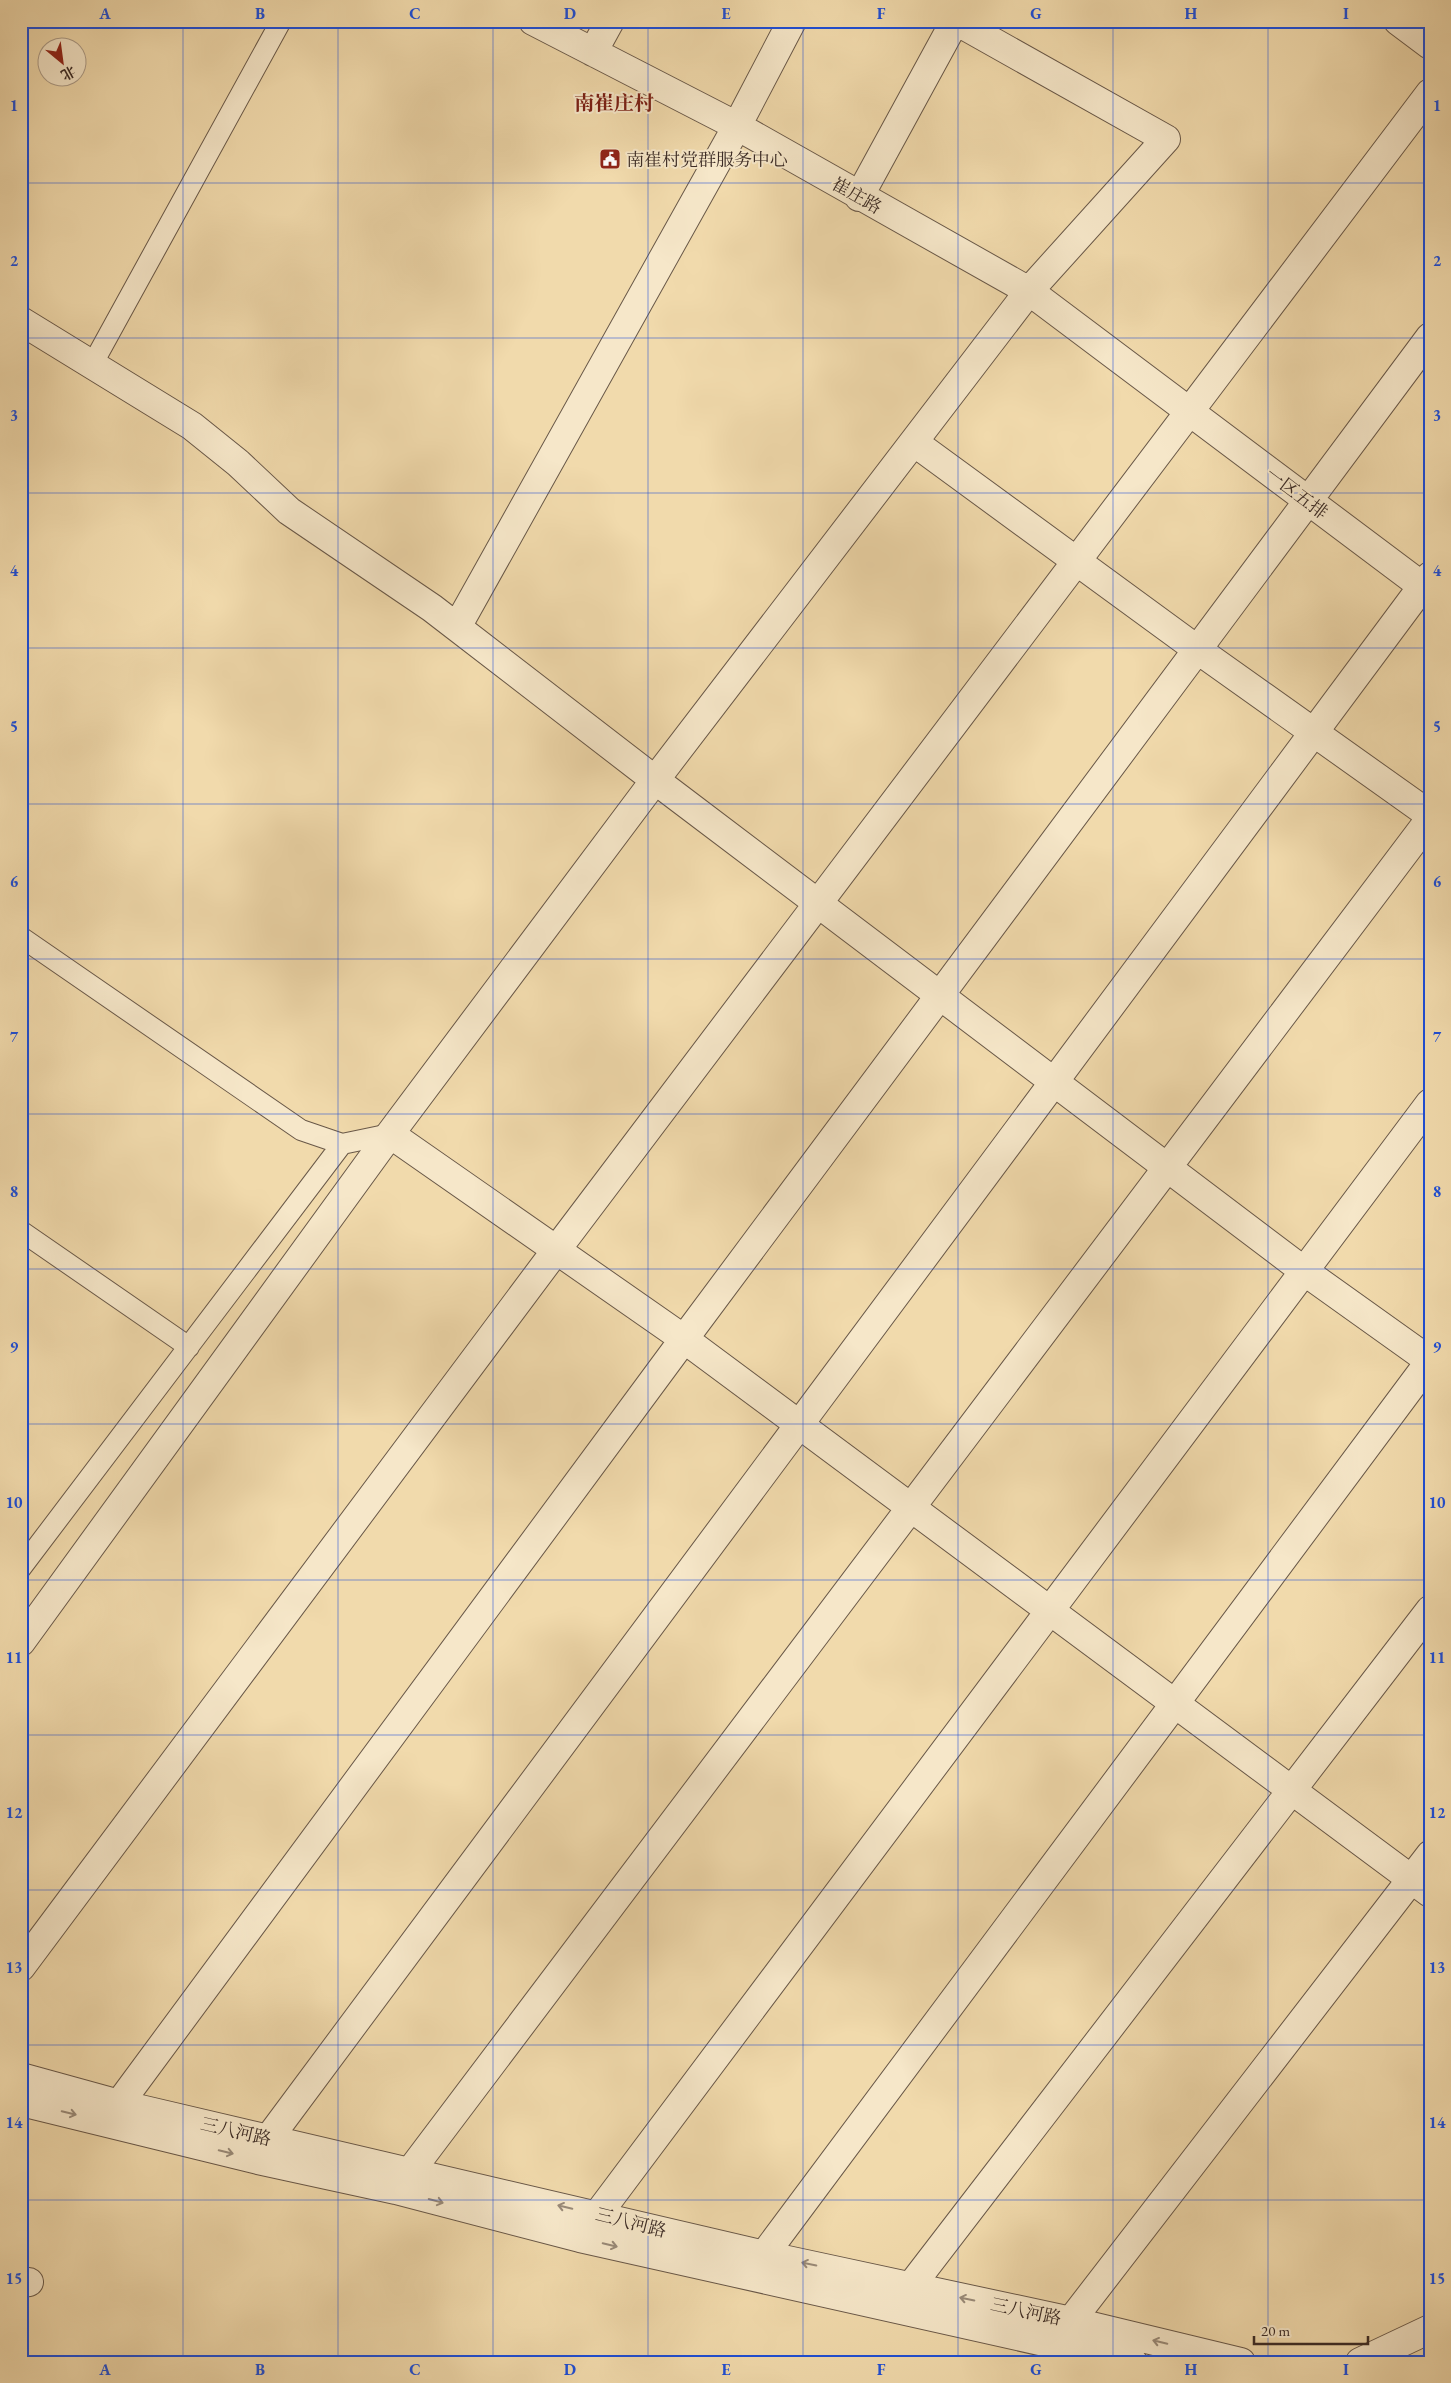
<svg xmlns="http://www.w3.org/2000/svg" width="1451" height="2383" viewBox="0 0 1451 2383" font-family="'EB Garamond','Noto Serif SC',serif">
	<rect width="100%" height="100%" fill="#f1daac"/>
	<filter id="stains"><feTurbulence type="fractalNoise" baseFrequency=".004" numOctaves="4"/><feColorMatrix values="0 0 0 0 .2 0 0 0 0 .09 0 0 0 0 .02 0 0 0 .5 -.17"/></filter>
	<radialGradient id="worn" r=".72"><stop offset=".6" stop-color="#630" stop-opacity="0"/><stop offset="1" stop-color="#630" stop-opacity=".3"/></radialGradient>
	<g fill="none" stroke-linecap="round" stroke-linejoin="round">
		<g stroke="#695848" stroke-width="22">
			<path id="service" d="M92 365 281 21
				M21 937 301 1130 342 1144 390 1134
				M21 1231 189 1347
				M21 1568 342 1144"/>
		</g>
		<g stroke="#695848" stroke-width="30">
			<path id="minor" d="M533 21 737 126 1029 291 1430 592
				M1398 21 1430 45
				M593 52 610 21
				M859 197 955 21
				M21 321 192 426 238 463 289 511 432 608 655 780 1304 1271 1430 1361
				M915 443 1198 650 1430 815
				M457 627 737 126 792 21
				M390 1134 684 1339 1430 1893
				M21 1642 390 1134 655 780 1029 291 1166 139 956 21
				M21 1967 557 1249 1430 93
				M108 2122 119 2104 684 1339 1430 337
				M259 2158 269 2138 1430 576
				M397 2189 1430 819
				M583 2234 1430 1103
				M752 2274 764 2255 1430 1361
				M21 2283 29 2282
				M899 2307 911 2286 1430 1610
				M1057 2339 1430 1855
				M1360 2362 1430 2329"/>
		</g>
		<g stroke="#695848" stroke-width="30">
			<path id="tertiary" d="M21 2077 119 2104 764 2255 1071 2321 1241 2362
				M21 2102 258 2160 396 2190 580 2238 1133 2362"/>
		</g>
		<use href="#service" stroke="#f6e7c9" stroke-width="20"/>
		<use href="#minor" stroke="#f6e7c9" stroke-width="28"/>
		<use href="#tertiary" stroke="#f6e7c9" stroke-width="28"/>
	</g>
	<defs><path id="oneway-shaft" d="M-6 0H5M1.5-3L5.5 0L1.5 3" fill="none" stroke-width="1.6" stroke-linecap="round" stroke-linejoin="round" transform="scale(1.25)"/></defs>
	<g stroke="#998a78">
		<use href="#oneway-shaft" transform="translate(69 2113) rotate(14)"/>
		<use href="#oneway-shaft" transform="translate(226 2152) rotate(14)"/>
		<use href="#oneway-shaft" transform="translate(436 2201) rotate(15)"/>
		<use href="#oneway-shaft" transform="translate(565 2207) rotate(-167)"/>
		<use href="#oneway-shaft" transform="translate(610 2245) rotate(13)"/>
		<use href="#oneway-shaft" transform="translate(809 2264) rotate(-168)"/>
		<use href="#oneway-shaft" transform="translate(967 2299) rotate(-168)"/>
		<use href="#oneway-shaft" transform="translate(1160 2342) rotate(-167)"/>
	</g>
	<path fill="none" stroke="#1d4ed8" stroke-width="1" stroke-opacity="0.55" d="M183 21V2362M338 21V2362M493 21V2362M648 21V2362M803 21V2362M958 21V2362M1113 21V2362M1268 21V2362M21 183H1430M21 338H1430M21 493H1430M21 648H1430M21 804H1430M21 959H1430M21 1114H1430M21 1269H1430M21 1424H1430M21 1580H1430M21 1735H1430M21 1890H1430M21 2045H1430M21 2200H1430"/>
	<defs>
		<g id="civic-square" transform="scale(1.125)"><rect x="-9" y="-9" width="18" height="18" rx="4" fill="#8f2418" stroke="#f6e7c9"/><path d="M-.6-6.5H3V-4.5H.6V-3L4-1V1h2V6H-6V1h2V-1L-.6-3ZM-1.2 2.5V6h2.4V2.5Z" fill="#fff"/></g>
	</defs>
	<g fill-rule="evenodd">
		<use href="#civic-square" x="610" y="159"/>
	</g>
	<g text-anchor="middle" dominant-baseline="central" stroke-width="4" stroke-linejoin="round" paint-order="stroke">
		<g font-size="18" fill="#3c2c26" stroke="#f6e7c9" text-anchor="start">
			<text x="626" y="159">南崔村党群服务中心</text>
		</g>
		<g font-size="18" fill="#3c2c26" stroke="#f6e7c9">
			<text transform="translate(857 195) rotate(30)">崔庄路</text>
			<text transform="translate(1297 493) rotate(37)">一区五排</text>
			<text transform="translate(236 2131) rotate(13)">三八河路</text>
			<text transform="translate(631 2222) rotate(14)">三八河路</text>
			<text transform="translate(1026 2311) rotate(12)">三八河路</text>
		</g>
		<g font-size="20" font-weight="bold" fill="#7a1f14" stroke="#f6e7c9">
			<text x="614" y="103">南崔庄村</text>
		</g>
	</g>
	<rect width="1451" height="2383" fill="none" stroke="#f1daac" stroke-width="55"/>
	<g transform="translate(62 62) rotate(151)"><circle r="24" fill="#f6e7c9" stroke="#ac9c88"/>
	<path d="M0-4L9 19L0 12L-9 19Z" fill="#8f2418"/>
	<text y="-8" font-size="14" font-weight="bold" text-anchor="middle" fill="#3c2c26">北</text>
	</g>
	<path d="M1254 2336v8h114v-8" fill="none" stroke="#3c2c26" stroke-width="2.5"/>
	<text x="1261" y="2336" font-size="15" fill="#3c2c26" stroke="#f6e7c9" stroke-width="4" paint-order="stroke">20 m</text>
	<rect x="28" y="28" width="1396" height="2328" fill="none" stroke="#1d4ed8" stroke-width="2"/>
	<g font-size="16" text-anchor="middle" font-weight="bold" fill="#1d4ed8">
		<text x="105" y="19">A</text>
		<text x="260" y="19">B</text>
		<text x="415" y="19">C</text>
		<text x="570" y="19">D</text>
		<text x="726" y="19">E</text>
		<text x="881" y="19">F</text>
		<text x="1036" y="19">G</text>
		<text x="1191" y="19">H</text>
		<text x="1346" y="19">I</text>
		<text x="14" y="111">1</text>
		<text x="1437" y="111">1</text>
		<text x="14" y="266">2</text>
		<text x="1437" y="266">2</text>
		<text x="14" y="421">3</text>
		<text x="1437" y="421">3</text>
		<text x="14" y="576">4</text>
		<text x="1437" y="576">4</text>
		<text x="14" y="732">5</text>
		<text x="1437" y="732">5</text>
		<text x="14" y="887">6</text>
		<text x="1437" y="887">6</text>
		<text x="14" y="1042">7</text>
		<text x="1437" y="1042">7</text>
		<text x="14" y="1197">8</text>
		<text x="1437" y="1197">8</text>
		<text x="14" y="1352">9</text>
		<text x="1437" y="1352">9</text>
		<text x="14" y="1508">10</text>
		<text x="1437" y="1508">10</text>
		<text x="14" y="1663">11</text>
		<text x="1437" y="1663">11</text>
		<text x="14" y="1818">12</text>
		<text x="1437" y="1818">12</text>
		<text x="14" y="1973">13</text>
		<text x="1437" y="1973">13</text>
		<text x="14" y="2128">14</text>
		<text x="1437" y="2128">14</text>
		<text x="14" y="2284">15</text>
		<text x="1437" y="2284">15</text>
		<text x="105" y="2375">A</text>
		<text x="260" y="2375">B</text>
		<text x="415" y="2375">C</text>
		<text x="570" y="2375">D</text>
		<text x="726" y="2375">E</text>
		<text x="881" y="2375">F</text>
		<text x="1036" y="2375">G</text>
		<text x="1191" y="2375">H</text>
		<text x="1346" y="2375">I</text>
	</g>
	<rect width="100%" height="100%" filter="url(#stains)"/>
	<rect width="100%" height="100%" fill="url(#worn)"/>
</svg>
